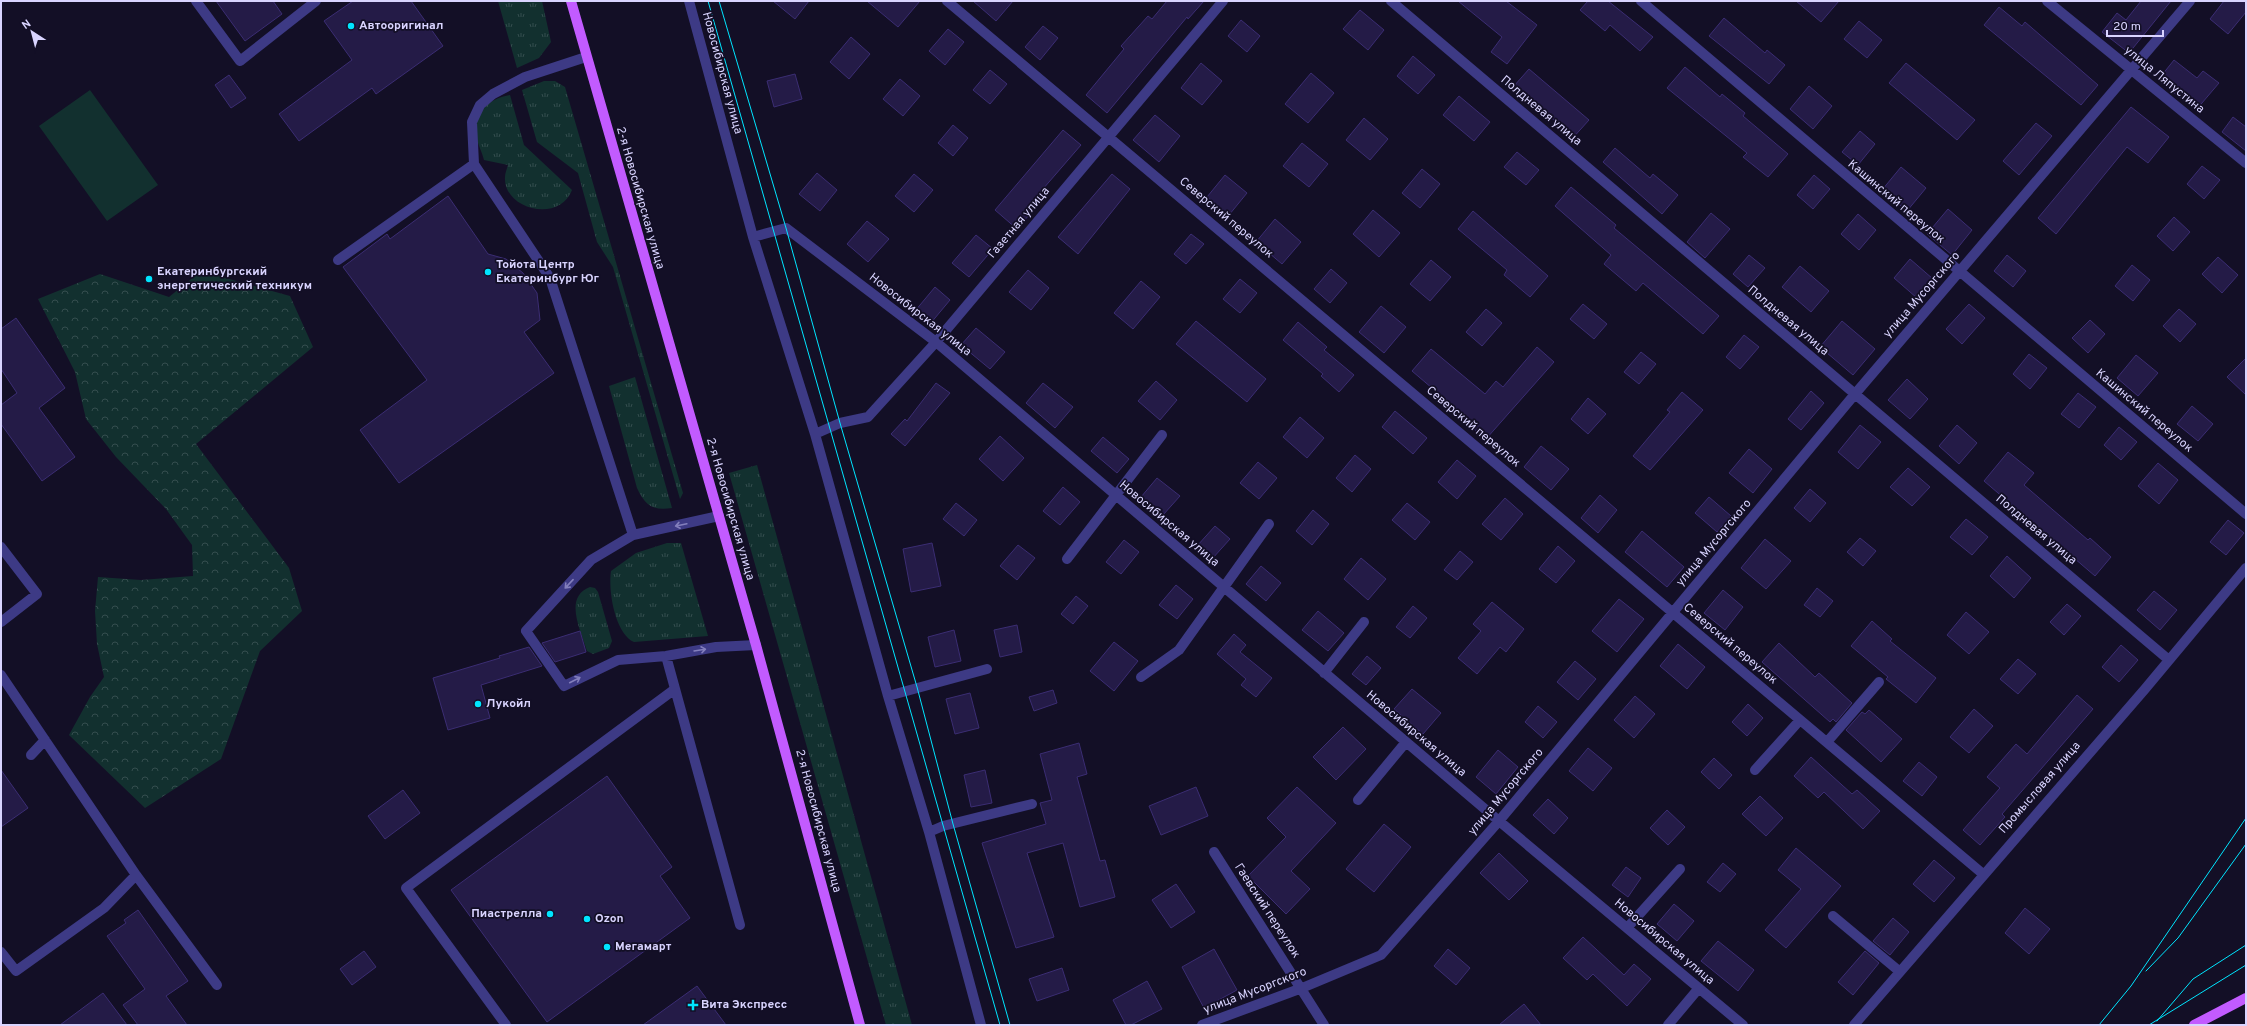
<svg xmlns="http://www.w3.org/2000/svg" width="2247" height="1026" viewBox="0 0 2247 1026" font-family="Overpass,sans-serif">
	<defs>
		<pattern id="grass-tufts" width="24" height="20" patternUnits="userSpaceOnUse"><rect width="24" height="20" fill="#12302f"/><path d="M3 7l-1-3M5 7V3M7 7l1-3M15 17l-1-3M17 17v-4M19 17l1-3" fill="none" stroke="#344d4e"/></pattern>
		<pattern id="forest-crowns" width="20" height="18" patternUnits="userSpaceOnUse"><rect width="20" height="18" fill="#12302f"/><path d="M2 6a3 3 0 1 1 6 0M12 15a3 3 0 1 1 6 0" fill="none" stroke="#344d4e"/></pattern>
	</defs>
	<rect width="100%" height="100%" fill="#130f26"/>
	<path fill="url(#grass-tufts)" d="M498 1H542L551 42 539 58 517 68Z
		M544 81H555L565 87 683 493 680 499 613 267 597 242 578 173 537 142 522 90Z
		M510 95 524 145 572 190C559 224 503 209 505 177 505 173 507 169 508 165L484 160C482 151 475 139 475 130 476 109 492 98 510 95Z
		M635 377 672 508C652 511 645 505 637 488L609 386Z
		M757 465 912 1025H886L729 473Z
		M667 543H681L708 636 634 642C615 633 608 591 611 571L636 553Z
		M590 587 595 588 598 592 612 641 609 648 593 654 587 651C581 631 563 597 590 587Z"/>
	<path fill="url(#forest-crowns)" d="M201 271 290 296 313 347 196 444 289 568 302 611 260 651 221 759 145 808 69 735 90 697 104 677 97 644 95 611 98 577 141 580 193 576 192 545 166 509 116 457 86 419 75 372 38 299 100 274 169 297Z"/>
	<path fill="#12302f" d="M90 90 158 185 107 221 39 126Z"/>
	<path fill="#241b47" stroke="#3b2d73" d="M216 1H273L282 14 245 41Z
		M353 1H411L443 46 376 94 372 88 299 141 279 114 352 60 324 21Z
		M773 1H809L795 19Z
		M867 1H920L898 27Z
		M973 1H1013L996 21Z
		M1167 1H1204L1188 19 1187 17 1107 113 1086 95 1124 49 1121 46 1148 16 1152 19Z
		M1458 1H1506L1537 25 1507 64 1491 52 1502 37Z
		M1588 1H1608L1653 37 1640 51 1610 25 1605 31 1580 10Z
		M1796 1H1839L1821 22Z
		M2141 1H2171L2129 53 2102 32 2117 13 2126 20Z
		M2224 1H2246V12L2228 34 2210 19Z
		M1999 7 2022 26 2025 22 2098 85 2081 105 1984 25Z
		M1360 10 1384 30 1368 50 1343 29Z
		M1724 18 1765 53 1767 50 1785 65 1769 84 1709 36Z
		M1241 20 1260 36 1247 52 1228 36Z
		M1859 21 1882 40 1867 58 1844 39Z
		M1043 26 1058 38 1040 60 1025 47Z
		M948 29 964 42 945 65 929 51Z
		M851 37 870 54 849 79 830 62Z
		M1413 56 1435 75 1418 94 1397 76Z
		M2174 60 2197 78 2203 71 2219 83 2196 110 2158 80Z
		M1201 63 1222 81 1202 105 1181 88Z
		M1906 63 1975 120 1957 140 1889 83Z
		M1685 67 1720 97 1722 94 1745 113 1743 116 1788 154 1768 177 1743 157 1747 153 1667 88Z
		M1529 69 1589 120 1571 140 1553 125 1555 121 1514 86Z
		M990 70 1007 84 990 104 973 90Z
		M1311 73 1334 93 1308 123 1285 104Z
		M795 74 802 99 774 107 767 81Z
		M229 75 246 98 231 108 215 85Z
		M900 79 920 96 903 116 883 99Z
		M1809 86 1832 106 1813 129 1790 109Z
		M1459 96 1490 122 1474 141 1443 115Z
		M2131 107 2169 137 2148 163 2127 147 2056 234 2038 218Z
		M1155 115 1180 136 1159 162 1133 140Z
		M2233 117 2246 127V151L2222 132Z
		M1364 118 1388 139 1370 160 1346 140Z
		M2036 123 2052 136 2019 175 2003 161Z
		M953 125 968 138 953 156 938 143Z
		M1063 130 1081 145 1036 197 1041 201 1017 229 995 210Z
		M1860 131 1875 144 1858 165 1842 152Z
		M1302 143 1328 164 1309 187 1283 166Z
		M1615 148 1650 178 1653 174 1678 195 1662 214 1603 162Z
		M1517 152 1539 170 1526 185 1504 167Z
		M2202 166 2220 180 2204 199 2187 184Z
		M1901 167 1926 188 1907 211 1882 190Z
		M1422 169 1440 184 1420 208 1402 193Z
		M817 173 837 190 820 211 799 194Z
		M914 174 933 190 914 212 895 196Z
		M1112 174 1130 189 1078 254 1058 237Z
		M1225 175 1247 193 1229 215 1207 197Z
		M1814 175 1830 189 1813 209 1797 195Z
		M1571 187 1616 225 1614 228 1719 316 1703 334 1643 283 1636 291 1604 264 1611 255 1555 206Z
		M448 196 488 254 506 259 523 273 537 293 540 320 524 332 554 373 399 483 360 430 427 380 343 267 387 234 390 239Z
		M1948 209 1972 230 1952 255 1927 234Z
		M1373 210 1400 233 1379 257 1353 234Z
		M1473 211 1548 276 1530 297 1504 275 1507 270 1458 229Z
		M1711 213 1730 229 1705 258 1687 242Z
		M1858 214 1876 230 1859 250 1841 234Z
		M2174 217 2190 232 2173 251 2157 236Z
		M1275 219 1301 242 1282 264 1256 242Z
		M867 221 889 239 868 262 847 244Z
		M1191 234 1204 244 1186 264 1174 254Z
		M976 235 993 249 969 277 952 263Z
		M1749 255 1765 268 1748 287 1733 274Z
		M2007 255 2026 271 2013 287 1994 271Z
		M2218 257 2238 275 2222 293 2202 274Z
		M1910 259 1933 279 1917 298 1894 278Z
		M1431 260 1451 277 1430 301 1410 284Z
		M2132 265 2150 280 2133 301 2115 286Z
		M1800 266 1829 291 1811 312 1782 287Z
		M1331 269 1347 283 1330 303 1314 289Z
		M1028 270 1049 288 1031 310 1009 292Z
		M1240 279 1257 293 1240 313 1223 299Z
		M1141 281 1160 297 1133 329 1114 313Z
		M935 287 950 300 930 324 915 311Z
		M1583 304 1607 324 1594 339 1570 319Z
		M1969 304 1985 318 1962 344 1946 329Z
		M1381 306 1406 327 1384 353 1359 332Z
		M1486 309 1502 323 1482 346 1466 332Z
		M2179 309 2196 324 2180 342 2163 326Z
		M16 318 65 388 39 408 75 457 42 481 1 424V405L17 393 1 369V329Z
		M2090 320 2105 334 2088 353 2072 338Z
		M1196 321 1266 379 1247 402 1176 344Z
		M1842 321 1875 349 1853 375 1820 347Z
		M1298 322 1327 347 1324 350 1354 375 1339 392 1321 376 1323 374 1283 340Z
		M976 328 1005 352 990 369 961 345Z
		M1744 335 1759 347 1740 369 1726 357Z
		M1537 347 1554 362 1486 439 1463 420 1466 417 1412 371 1431 349 1485 394 1496 381 1503 387Z
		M1641 352 1656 364 1639 384 1624 372Z
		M2029 354 2047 368 2030 389 2013 374Z
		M2136 355 2158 373 2138 396 2117 378Z
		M2246 358V395L2227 377Z
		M1907 379 1928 399 1910 419 1888 400Z
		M1156 381 1177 400 1160 420 1138 401Z
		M936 383 950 393 905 446 891 434 905 419 907 421Z
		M1043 383 1073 407 1055 428 1026 403Z
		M1811 391 1824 403 1801 430 1788 419Z
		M1682 392 1703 410 1650 470 1633 456 1670 412 1667 410Z
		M2078 393 2096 407 2079 428 2061 414Z
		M1588 398 1606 414 1588 434 1571 419Z
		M2192 406 2213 424 2198 441 2177 424Z
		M1395 411 1427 438 1413 454 1382 427Z
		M1300 417 1324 438 1307 458 1283 437Z
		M1860 425 1881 442 1858 469 1838 452Z
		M1957 425 1977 443 1959 464 1939 446Z
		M2119 427 2137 442 2121 460 2104 445Z
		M1000 436 1024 458 1003 481 979 459Z
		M1103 437 1129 459 1117 473 1091 451Z
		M1541 446 1569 469 1551 490 1524 467Z
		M1749 449 1772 469 1753 493 1729 473Z
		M2008 452 2034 473 2024 485 2088 540 2090 538 2111 557 2095 576 1984 481Z
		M1355 455 1371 469 1352 492 1336 478Z
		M1457 460 1476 476 1457 499 1438 482Z
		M1258 462 1277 478 1259 499 1240 483Z
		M2158 463 2178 480 2159 504 2138 486Z
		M1908 468 1930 487 1912 506 1890 487Z
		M1157 478 1180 496 1163 515 1141 497Z
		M1063 487 1080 502 1060 525 1043 511Z
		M1810 489 1826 503 1810 522 1794 508Z
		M1600 495 1617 510 1598 533 1581 518Z
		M1709 497 1731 516 1717 532 1695 513Z
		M1505 498 1523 514 1501 540 1482 524Z
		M956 503 977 520 964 536 943 519Z
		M1407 503 1430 522 1415 540 1392 520Z
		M1313 510 1329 524 1312 545 1296 531Z
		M1966 519 1988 537 1972 555 1950 537Z
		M2228 520 2244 533 2226 555 2210 542Z
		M1215 526 1230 539 1212 559 1197 546Z
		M1642 531 1684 567 1667 587 1625 552Z
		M1860 538 1876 551 1863 566 1847 552Z
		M1765 539 1791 561 1766 589 1741 568Z
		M1124 540 1139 552 1121 574 1106 562Z
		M932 543 941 586 911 592 903 549Z
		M1018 545 1035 558 1017 580 1000 566Z
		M1558 546 1575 561 1556 583 1539 569Z
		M1460 551 1473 562 1457 580 1444 570Z
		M2007 556 2031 578 2014 598 1990 576Z
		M1361 558 1386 579 1368 600 1344 579Z
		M1261 566 1281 583 1266 601 1246 584Z
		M1176 585 1193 599 1177 619 1159 605Z
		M1817 588 1833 601 1820 617 1804 605Z
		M1723 590 1743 607 1725 630 1704 613Z
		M2154 591 2177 610 2160 630 2137 610Z
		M1076 596 1088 606 1073 624 1061 614Z
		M1619 599 1644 619 1617 652 1592 631Z
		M1492 602 1524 629 1506 652 1500 647 1477 674 1458 658 1481 631 1473 624Z
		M2067 604 2081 616 2064 635 2050 622Z
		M1413 606 1427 618 1410 638 1396 627Z
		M1318 611 1344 633 1328 651 1302 630Z
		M1966 612 1989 632 1969 654 1947 635Z
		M1872 621 1892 639 1890 641 1936 678 1916 703 1886 679 1888 677 1851 646Z
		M1017 625 1022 652 1000 657 994 630Z
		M954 630 961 661 935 667 928 637Z
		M580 631 586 652 555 662 542 643Z
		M1234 634 1246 645 1240 652 1272 678 1256 697 1241 685 1246 679 1217 654Z
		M1114 642 1138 661 1114 691 1090 671Z
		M1779 643 1815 677 1819 673 1852 703 1836 722 1833 719 1830 722 1762 662Z
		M1678 644 1705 667 1687 689 1660 666Z
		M2121 645 2138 660 2119 682 2102 667Z
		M529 647 542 666 481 685 490 718 448 730 433 678 500 658 499 656Z
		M1367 656 1381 668 1366 685 1352 674Z
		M2018 659 2036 674 2018 694 2000 679Z
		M1575 661 1596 679 1578 700 1557 682Z
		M1412 689 1441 713 1423 734 1394 709Z
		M1053 690 1057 703 1034 711 1029 697Z
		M970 693 979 728 955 734 946 699Z
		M2077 695 2093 709 2002 814 2005 817 1980 845 1963 830 2000 788 1987 777 2016 744 2027 754Z
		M1635 696 1655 714 1634 738 1614 720Z
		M1748 704 1763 718 1747 736 1732 722Z
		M1538 706 1557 722 1543 738 1525 722Z
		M1974 709 1993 726 1969 753 1950 737Z
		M1869 710 1902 739 1881 762 1846 730 1862 712 1865 714Z
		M1343 727 1366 749 1336 780 1313 757Z
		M1079 743 1087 774 1077 777 1100 861 1105 860 1115 897 1080 907 1063 843 1027 853 1054 937 1016 948 982 843 1046 824 1040 803 1052 800 1040 754Z
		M1588 748 1612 768 1593 791 1569 771Z
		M1498 750 1518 767 1496 794 1476 777Z
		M1811 757 1852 794 1857 790 1880 811 1863 829 1824 792 1818 798 1794 776Z
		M1714 758 1732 775 1719 789 1701 772Z
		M1919 762 1937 777 1922 796 1903 781Z
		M1 770 28 808 1 827Z
		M985 770 992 803 971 807 964 775Z
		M607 776 672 867 660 876 690 918 547 1022 451 890Z
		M1196 787 1208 816 1161 835 1149 806Z
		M1297 787 1336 823 1291 871 1310 889 1286 914 1248 876 1286 837 1267 818Z
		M403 790 420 813 385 839 368 816Z
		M1760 796 1783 818 1766 836 1742 814Z
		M1548 799 1568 818 1554 834 1533 815Z
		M1667 810 1685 827 1668 845 1650 828Z
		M1384 824 1411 847 1374 892 1346 869Z
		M1796 848 1841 886 1786 948 1765 930 1801 889 1778 870Z
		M1499 853 1528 881 1509 900 1480 873Z
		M1934 860 1955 878 1934 902 1913 884Z
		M1723 863 1736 874 1720 892 1707 882Z
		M1626 867 1641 878 1628 897 1612 885Z
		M1176 884 1195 912 1171 928 1152 900Z
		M1674 904 1694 921 1677 941 1657 924Z
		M2025 908 2050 929 2029 954 2005 933Z
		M138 910 188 981 166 996 187 1025H138L123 1005 145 989 107 936 126 923 124 920Z
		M1893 918 1909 932 1890 955 1873 941Z
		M1583 937 1624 975 1634 964 1651 979 1627 1006 1593 974 1587 980 1563 958Z
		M1718 941 1754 970 1738 991 1701 961Z
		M1214 949 1237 990 1204 1008 1182 967Z
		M1448 949 1470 968 1456 985 1434 966Z
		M364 951 376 967 352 985 340 969Z
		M1865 951 1879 963 1853 995 1838 982Z
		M1062 968 1069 990 1037 1001 1029 979Z
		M1147 981 1162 1009 1131 1025H1126L1113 1000Z
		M697 986 726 1025H643Z
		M103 993 127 1025H60Z
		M1524 1004 1541 1025H1499Z"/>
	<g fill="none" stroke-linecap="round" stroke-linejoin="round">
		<path stroke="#3d3a85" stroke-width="10" d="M196 1 240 61 316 1
			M689 1 753 237 786 228 936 342 1499 821 1743 1025
			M947 1 1983 874
			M1391 1 2169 660
			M1641 1 2246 514
			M2047 1 2246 163
			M586 57 525 77 493 94 480 105 472 122 474 164 550 278 633 535
			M753 237 815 434 888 696 929 832 981 1025
			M338 260 474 164
			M815 434 840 423 868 417 936 342 1223 1
			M719 516 633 535 591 560 526 631 564 686 618 660 666 656 716 647 756 645
			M1 547 37 594 1 622
			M1067 559 1162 435
			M666 656 740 925
			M1324 673 1364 622
			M1 675 136 875
			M1141 677 1179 650 1269 524
			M888 696 987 669
			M1827 742 1879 682
			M31 755 45 740
			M1755 770 1800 720
			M1358 800 1406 742
			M929 832 943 826 1032 804
			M1214 852 1324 1025
			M1833 916 1899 971
			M1627 928 1680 869
			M1 952 16 971 104 908 136 875 217 985
			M506 1025 406 888 675 689
			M1202 1025 1302 988 1381 955 1499 821 1855 394 2190 1
			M1668 1025 1699 988
			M1854 1025 2145 689 2246 568"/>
		<path stroke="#c25bff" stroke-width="10" d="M571 1 756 645 860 1025
			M2194 1025 2246 998"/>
		<path stroke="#00e5ff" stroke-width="1" d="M708 1 1000 1025
			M719 1 786 228 840 423 917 687 953 824 1010 1025
			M2146 971 2178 938 2246 844
			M2157 1021 2193 979 2246 945
			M2099 1025 2131 986 2246 818
			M2149 1025 2246 965"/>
	</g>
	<defs><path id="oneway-shaft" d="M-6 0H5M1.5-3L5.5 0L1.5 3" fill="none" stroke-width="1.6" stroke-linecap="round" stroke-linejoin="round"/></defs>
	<g stroke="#837fbc">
		<use href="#oneway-shaft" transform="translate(681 525) rotate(168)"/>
		<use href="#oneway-shaft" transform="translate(569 584) rotate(133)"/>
		<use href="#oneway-shaft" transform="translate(700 650) rotate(-9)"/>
		<use href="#oneway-shaft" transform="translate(575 680) rotate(-27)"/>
	</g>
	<g fill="#00e5ff" stroke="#130f26" stroke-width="1.5">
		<circle cx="351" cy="26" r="4"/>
		<circle cx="488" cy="272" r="4"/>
		<circle cx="149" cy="279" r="4"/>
		<circle cx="478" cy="704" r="4"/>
		<circle cx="550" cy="914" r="4"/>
		<circle cx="587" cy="919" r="4"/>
		<circle cx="607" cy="947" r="4"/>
		<path d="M691 999h4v4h4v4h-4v4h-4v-4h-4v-4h4z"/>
	</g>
	<g text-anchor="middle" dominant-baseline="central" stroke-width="3.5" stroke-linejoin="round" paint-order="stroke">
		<g font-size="12" font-weight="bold" fill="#d9d4ff" stroke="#130f26" text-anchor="start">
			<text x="359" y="26">Автооригинал</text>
			<text x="496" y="265">Тойота Центр<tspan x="496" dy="14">Екатеринбург Юг</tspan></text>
			<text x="157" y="272">Екатеринбургский<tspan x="157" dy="14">энергетический техникум</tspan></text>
			<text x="486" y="704">Лукойл</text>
			<text x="542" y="914" text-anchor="end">Пиастрелла</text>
			<text x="595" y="919">Ozon</text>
			<text x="615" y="947">Мегамарт</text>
			<text x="701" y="1005">Вита Экспресс</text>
		</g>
		<g font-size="12" fill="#d9d4ff" stroke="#130f26">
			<text transform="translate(722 73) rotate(75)">Новосибирская улица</text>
			<text transform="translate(2164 80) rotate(39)">улица Ляпустина</text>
			<text transform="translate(1541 111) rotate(40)">Полдневая улица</text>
			<text transform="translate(640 198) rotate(74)">2-я Новосибирская улица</text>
			<text transform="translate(1896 202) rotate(40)">Кашинский переулок</text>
			<text transform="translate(1226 218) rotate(40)">Северский переулок</text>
			<text transform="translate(1019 223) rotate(-50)">Газетная улица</text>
			<text transform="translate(1922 295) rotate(-49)">улица Мусоргского</text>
			<text transform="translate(920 315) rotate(38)">Новосибирская улица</text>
			<text transform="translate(1788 321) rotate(40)">Полдневая улица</text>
			<text transform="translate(2144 411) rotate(40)">Кашинский переулок</text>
			<text transform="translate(1473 427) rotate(40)">Северский переулок</text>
			<text transform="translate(730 509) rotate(74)">2-я Новосибирская улица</text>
			<text transform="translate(1169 524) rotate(40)">Новосибирская улица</text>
			<text transform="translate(2036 530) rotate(40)">Полдневая улица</text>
			<text transform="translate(1714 543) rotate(-50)">улица Мусоргского</text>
			<text transform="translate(1730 644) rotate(40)">Северский переулок</text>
			<text transform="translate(1416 734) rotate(40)">Новосибирская улица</text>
			<text transform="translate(2040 788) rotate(-49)">Промысловая улица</text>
			<text transform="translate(1506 792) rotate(-50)">улица Мусоргского</text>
			<text transform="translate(818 821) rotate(75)">2-я Новосибирская улица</text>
			<text transform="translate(1267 911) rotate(57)">Гаевский переулок</text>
			<text transform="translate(1664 942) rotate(40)">Новосибирская улица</text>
			<text transform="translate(1255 991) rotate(-21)">улица Мусоргского</text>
		</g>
	</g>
	<rect width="2247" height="1026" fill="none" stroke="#d9d4ff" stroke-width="4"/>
	<g transform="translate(32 32) rotate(324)" stroke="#130f26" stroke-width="3" paint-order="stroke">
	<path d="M0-3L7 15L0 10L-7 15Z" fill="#d9d4ff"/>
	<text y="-6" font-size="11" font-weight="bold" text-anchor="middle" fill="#d9d4ff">N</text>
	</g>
	<path d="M2107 30v6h56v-6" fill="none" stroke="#d9d4ff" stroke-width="2"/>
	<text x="2113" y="30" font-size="12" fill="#d9d4ff" stroke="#130f26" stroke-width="3" paint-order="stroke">20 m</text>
</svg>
